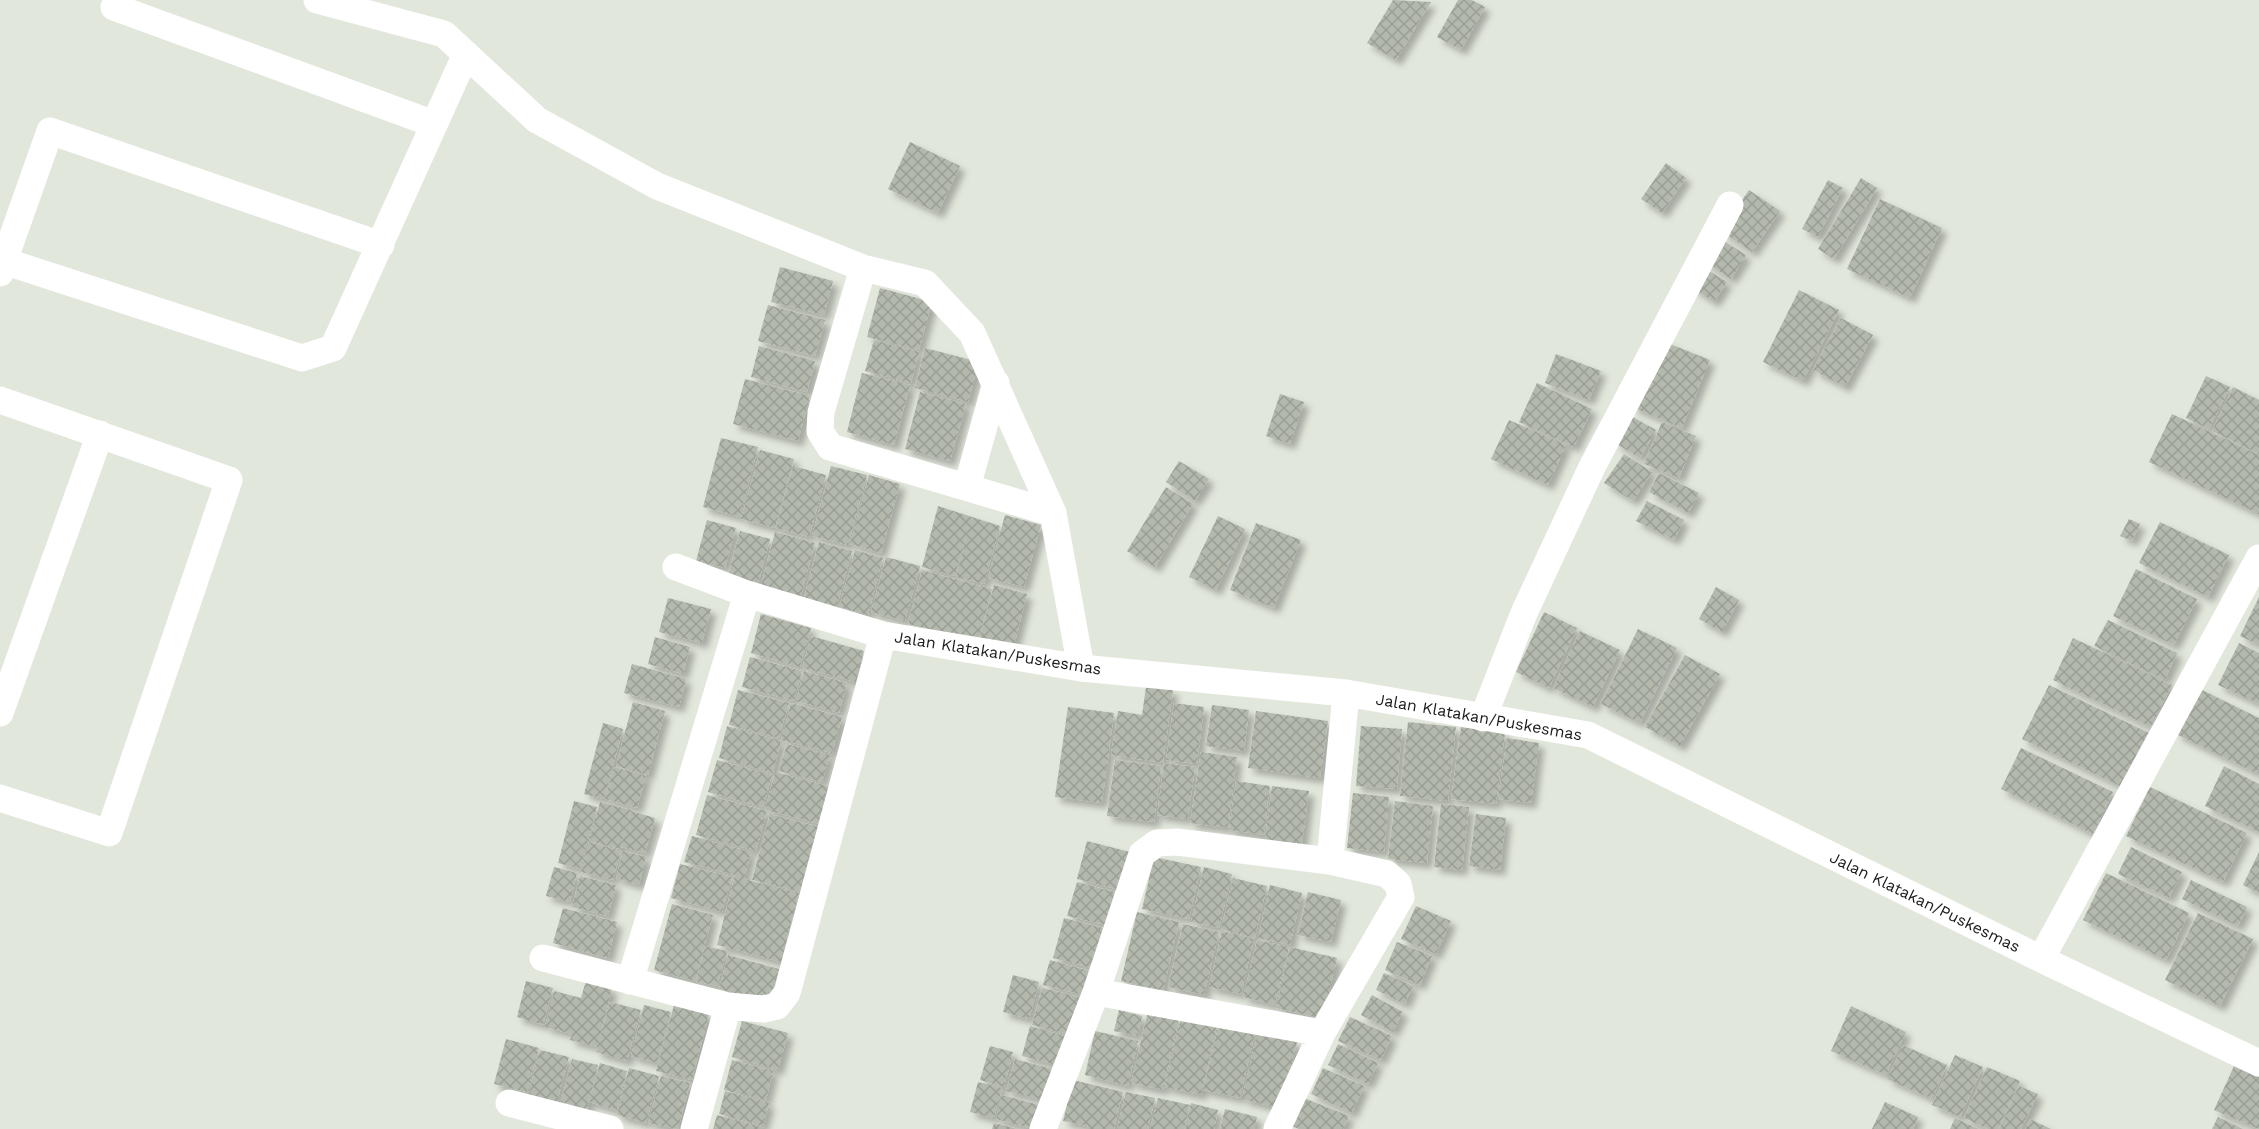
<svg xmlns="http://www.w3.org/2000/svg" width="2259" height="1129" viewBox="0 0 2259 1129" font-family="'Work Sans',sans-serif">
	<defs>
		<pattern id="building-cross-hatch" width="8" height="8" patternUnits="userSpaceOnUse" patternTransform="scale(1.5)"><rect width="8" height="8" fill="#b4b9ae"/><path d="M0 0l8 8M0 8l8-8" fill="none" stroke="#9a9e95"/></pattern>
		<filter id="shadow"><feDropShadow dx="5.5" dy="5.5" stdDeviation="3" flood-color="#0004"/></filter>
	</defs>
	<rect width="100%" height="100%" fill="#e2e7dc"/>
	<path fill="url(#building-cross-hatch)" filter="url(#shadow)" d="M1393 0 1431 2 1396 60 1367 43Z
		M1458 0H1472L1485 7 1461 50 1437 37Z
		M910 142 960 166 938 213 888 189Z
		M1666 163 1686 178 1662 213 1641 199Z
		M1861 178 1877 188 1834 259 1818 249Z
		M1828 180 1843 188 1818 237 1802 229Z
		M1749 190 1780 211 1752 252 1721 231Z
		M1880 199 1942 228 1910 298 1847 269Z
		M1719 238 1746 255 1731 279 1704 261Z
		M780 267 833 281 824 315 771 302Z
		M1704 268 1727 282 1714 302 1691 287Z
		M880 288 932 302 919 350 867 337Z
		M1799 290 1839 310 1803 381 1763 362Z
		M768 305 825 320 815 356 758 341Z
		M1841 318 1873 335 1845 387 1813 370Z
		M874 340 919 352 911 383 865 371Z
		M1660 340 1710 360 1682 428 1632 407Z
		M759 346 815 361 807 392 751 377Z
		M925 348 979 362 968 402 915 388Z
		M1556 354 1601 371 1589 400 1545 383Z
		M862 373 910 385 894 445 847 432Z
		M2206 376 2230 387 2209 429 2186 418Z
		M745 379 810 396 798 441 733 424Z
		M1537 383 1592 409 1574 447 1519 422Z
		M2233 387 2259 400V454L2212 431Z
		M920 392 966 404 950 461 905 449Z
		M1280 394 1304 402 1290 444 1266 436Z
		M2172 414 2259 455V514L2149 462Z
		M1631 416 1656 430 1640 458 1615 443Z
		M1509 420 1566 445 1548 485 1491 459Z
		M1662 422 1696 436 1679 478 1644 464Z
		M721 438 758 447 740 517 703 507Z
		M760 450 794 459 775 528 741 519Z
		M1624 454 1652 472 1633 501 1604 483Z
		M1179 461 1209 479 1195 501 1166 482Z
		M793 466 826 475 809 537 776 528Z
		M831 466 867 475 848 545 812 536Z
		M1659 473 1699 493 1688 513 1649 492Z
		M869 475 900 484 881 553 850 544Z
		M1166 487 1193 504 1155 567 1127 551Z
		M1647 501 1684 520 1674 540 1636 521Z
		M938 506 1000 526 984 584 956 577 968 529 955 576 922 567Z
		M1005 515 1041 525 1024 587 988 578Z
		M1218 516 1245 529 1216 590 1189 577Z
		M2129 519 2140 524 2132 541 2120 536Z
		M707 520 736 528 725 568 696 561Z
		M2160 522 2229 555 2208 597 2139 563Z
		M1256 523 1301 540 1274 608 1230 590Z
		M740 531 770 539 757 588 727 580Z
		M775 532 815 543 800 599 760 589Z
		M819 542 852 551 836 610 803 601Z
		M855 550 883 558 868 615 839 607Z
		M886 557 920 566 905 621 871 612Z
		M2136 569 2197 599 2174 645 2113 616Z
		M922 570 992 589 978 642 908 624Z
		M994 585 1027 594 1013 650 979 641Z
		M1716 587 1739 600 1722 632 1699 619Z
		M2259 597V645L2240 636Z
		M668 598 711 609 702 643 659 632Z
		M1544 612 1577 628 1549 688 1516 672Z
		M761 614 811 628 800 667 751 653Z
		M2108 620 2177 653 2165 680 2094 646Z
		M1638 629 1677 648 1640 723 1601 704Z
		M1580 631 1620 650 1593 707 1553 688Z
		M811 636 864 651 856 682 802 668Z
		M655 637 690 647 683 674 648 664Z
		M2073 638 2172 685 2151 727 2053 680Z
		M2239 643 2259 653V704L2218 685Z
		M1685 655 1720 674 1680 746 1645 727Z
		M750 657 802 671 794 701 742 687Z
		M632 664 686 679 679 707 624 693Z
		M804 671 847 683 839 713 796 701Z
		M2049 685 2149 733 2122 787 2022 739Z
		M1146 687 1173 690 1163 763 1111 755 1118 711 1142 715Z
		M2198 688 2259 718V767L2256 773 2176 734Z
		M738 690 789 703 779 738 729 725Z
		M633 702 665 711 648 775 616 766Z
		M791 703 842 717 832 753 781 740Z
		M1174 703 1204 707 1197 764 1166 760Z
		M1212 705 1249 710 1244 751 1206 746Z
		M1068 707 1114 713 1102 803 1055 797Z
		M1256 711 1328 721 1320 778 1248 768Z
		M1408 722 1456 727 1448 801 1400 796Z
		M603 723 623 729 604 799 584 794Z
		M727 726 781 741 773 773 719 758Z
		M1361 726 1402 729 1397 789 1356 786Z
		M1461 727 1505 733 1496 804 1451 799Z
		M1507 738 1539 743 1531 803 1498 799Z
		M787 744 830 755 822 782 779 771Z
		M2021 748 2113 792 2093 834 2001 789Z
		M1201 752 1237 757 1228 828 1190 823Z
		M717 760 772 775 763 807 708 792Z
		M1115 760 1161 766 1154 822 1107 816Z
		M1164 763 1195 767 1188 819 1157 815Z
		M2224 766 2259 784V832L2205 806Z
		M614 767 646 776 637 808 605 799Z
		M775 772 835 788 824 825 765 810Z
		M1236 781 1270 786 1264 835 1229 830Z
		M1272 786 1309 791 1302 844 1265 839Z
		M2150 787 2247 833 2223 882 2126 836Z
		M1353 793 1389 797 1384 852 1347 848Z
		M707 795 767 811 756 851 696 835Z
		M574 801 597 807 580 869 558 863Z
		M1395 801 1433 806 1427 863 1388 859Z
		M600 802 631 810 620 849 589 841Z
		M1441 804 1469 807 1462 870 1434 867Z
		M631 811 655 818 645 853 621 847Z
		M770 814 823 828 806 893 752 880Z
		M1476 814 1506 818 1500 870 1469 866Z
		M692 836 751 852 744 879 799 893 781 962 717 945 735 875 684 862Z
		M1087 841 1130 852 1120 890 1077 879Z
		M589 842 621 851 613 880 581 872Z
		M2131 847 2182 872 2169 898 2118 874Z
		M623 851 646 857 639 885 616 878Z
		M2259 852V893L2243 885Z
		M1154 857 1201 867 1189 919 1142 909Z
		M680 864 732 877 722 912 671 898Z
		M554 867 577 873 570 902 546 896Z
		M1204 867 1232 874 1219 928 1191 922Z
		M2106 873 2189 913 2166 960 2083 920Z
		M580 876 616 885 608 916 572 907Z
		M1233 878 1267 886 1255 938 1221 929Z
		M2191 880 2247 907 2238 926 2182 899Z
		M1077 882 1115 892 1106 925 1067 916Z
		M1270 885 1302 893 1290 945 1258 938Z
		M1308 892 1341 900 1331 942 1298 935Z
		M672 904 713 915 695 981 654 970Z
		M1416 906 1451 921 1436 954 1401 939Z
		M563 908 617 922 608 958 553 943Z
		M1137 912 1179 922 1163 991 1121 981Z
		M2198 913 2253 939 2220 1006 2165 980Z
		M1064 918 1103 928 1092 968 1053 958Z
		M1183 924 1219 932 1204 995 1168 987Z
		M1222 931 1254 939 1241 994 1209 987Z
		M1257 940 1289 947 1275 1005 1243 997Z
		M1397 942 1432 956 1420 985 1385 970Z
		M705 946 727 951 717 986 696 981Z
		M1290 947 1337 958 1323 1019 1276 1008Z
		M728 955 779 969 771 1003 719 989Z
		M1050 960 1090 971 1083 995 1043 985Z
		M1384 973 1413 986 1405 1004 1376 990Z
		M1013 975 1039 982 1029 1019 1003 1012Z
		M526 981 553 988 543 1025 517 1017Z
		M586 981 612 988 598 1044 610 1002 641 1010 627 1061 596 1052 598 1047 570 1040 572 1034 545 1027 554 991 581 998Z
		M1042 988 1083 998 1073 1036 1032 1025Z
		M1372 995 1403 1012 1393 1032 1361 1015Z
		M644 1005 671 1012 657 1063 631 1056Z
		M674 1005 709 1014 692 1080 656 1071Z
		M1851 1006 1906 1032 1886 1075 1831 1051Z
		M1119 1010 1142 1016 1138 1036 1114 1031Z
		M1148 1011 1179 1018 1163 1090 1131 1083Z
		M1182 1013 1218 1021 1201 1095 1165 1087Z
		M1350 1017 1392 1036 1381 1060 1338 1041Z
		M1220 1020 1256 1028 1240 1098 1203 1090Z
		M742 1021 788 1033 778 1070 732 1057Z
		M1030 1026 1068 1037 1060 1066 1022 1056Z
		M1095 1031 1138 1041 1128 1086 1085 1075Z
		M1257 1033 1297 1042 1282 1109 1242 1099Z
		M506 1039 539 1048 527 1092 494 1084Z
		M1338 1044 1378 1063 1368 1084 1328 1065Z
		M1903 1045 1947 1065 1932 1099 1887 1079Z
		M990 1046 1013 1052 1004 1087 980 1080Z
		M540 1050 569 1057 557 1102 528 1095Z
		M1955 1055 1983 1067 1960 1117 1932 1105Z
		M572 1059 598 1065 587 1109 561 1102Z
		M1015 1059 1052 1069 1043 1100 1006 1091Z
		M732 1060 773 1071 766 1100 724 1090Z
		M600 1063 627 1071 617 1110 589 1102Z
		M2234 1066 2259 1077V1129L2214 1110Z
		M1987 1067 2020 1081 1998 1129H1988L1964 1118Z
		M629 1068 659 1076 646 1123 617 1115Z
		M1323 1068 1364 1086 1352 1113 1311 1094Z
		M661 1076 690 1083 678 1129 648 1123Z
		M1073 1080 1123 1092 1114 1129H1087L1088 1126 1063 1121Z
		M978 1082 1002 1088 994 1118 970 1112Z
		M2019 1086 2038 1094 2021 1129H1999Z
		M725 1091 769 1103 763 1126 719 1114Z
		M1126 1092 1155 1098 1148 1129H1117Z
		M1002 1095 1039 1105 1033 1129 996 1119Z
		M1158 1098 1190 1105 1184 1129H1150Z
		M1304 1098 1349 1116 1343 1129H1299L1292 1126Z
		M1885 1102 1918 1117 1913 1129H1872Z
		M1191 1103 1218 1110 1214 1129H1185Z
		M1225 1109 1257 1117 1254 1129H1220Z
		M717 1115 765 1128V1129H713Z
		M2218 1117 2243 1129H2212Z
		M1955 1118 1979 1129H1950Z
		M2030 1119 2051 1129H2025Z
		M994 1123 1014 1128V1129H992Z"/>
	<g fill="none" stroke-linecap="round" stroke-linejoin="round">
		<path stroke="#fff" stroke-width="27" d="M317 0 444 34 537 120 657 186 863 268 925 283 972 333 1053 513
			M114 7 434 124
			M4 261 50 131 381 245
			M863 268 821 412 820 431 830 447 1053 513 1081 668
			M0 273 4 261 302 358 333 348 466 54
			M0 400 229 480 109 833 0 798
			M967 487 996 383
			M676 567 747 594 883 635 1081 668 1346 693 1588 735 2041 959 2259 1063
			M0 713 100 434
			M1483 718 1524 613 1592 467 1730 205
			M543 958 728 1006 764 1009 777 1006 787 993 883 635
			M2041 959 2259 558
			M630 981 747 594
			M1096 992 1322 1033
			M509 1103 610 1129
			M694 1129 728 1006
			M1043 1129 1096 992 1142 854 1157 843 1177 842 1330 861
			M1277 1129 1322 1033 1401 897 1398 884 1387 874 1330 861 1346 693"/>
	</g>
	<g text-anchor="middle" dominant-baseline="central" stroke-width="4.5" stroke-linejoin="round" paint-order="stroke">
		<g font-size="16" fill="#1a1c18" stroke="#fff">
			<text transform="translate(998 653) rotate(9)">Jalan Klatakan/Puskesmas</text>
			<text transform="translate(1479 717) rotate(10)">Jalan Klatakan/Puskesmas</text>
			<text transform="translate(1925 902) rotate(26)">Jalan Klatakan/Puskesmas</text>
		</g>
	</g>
</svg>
